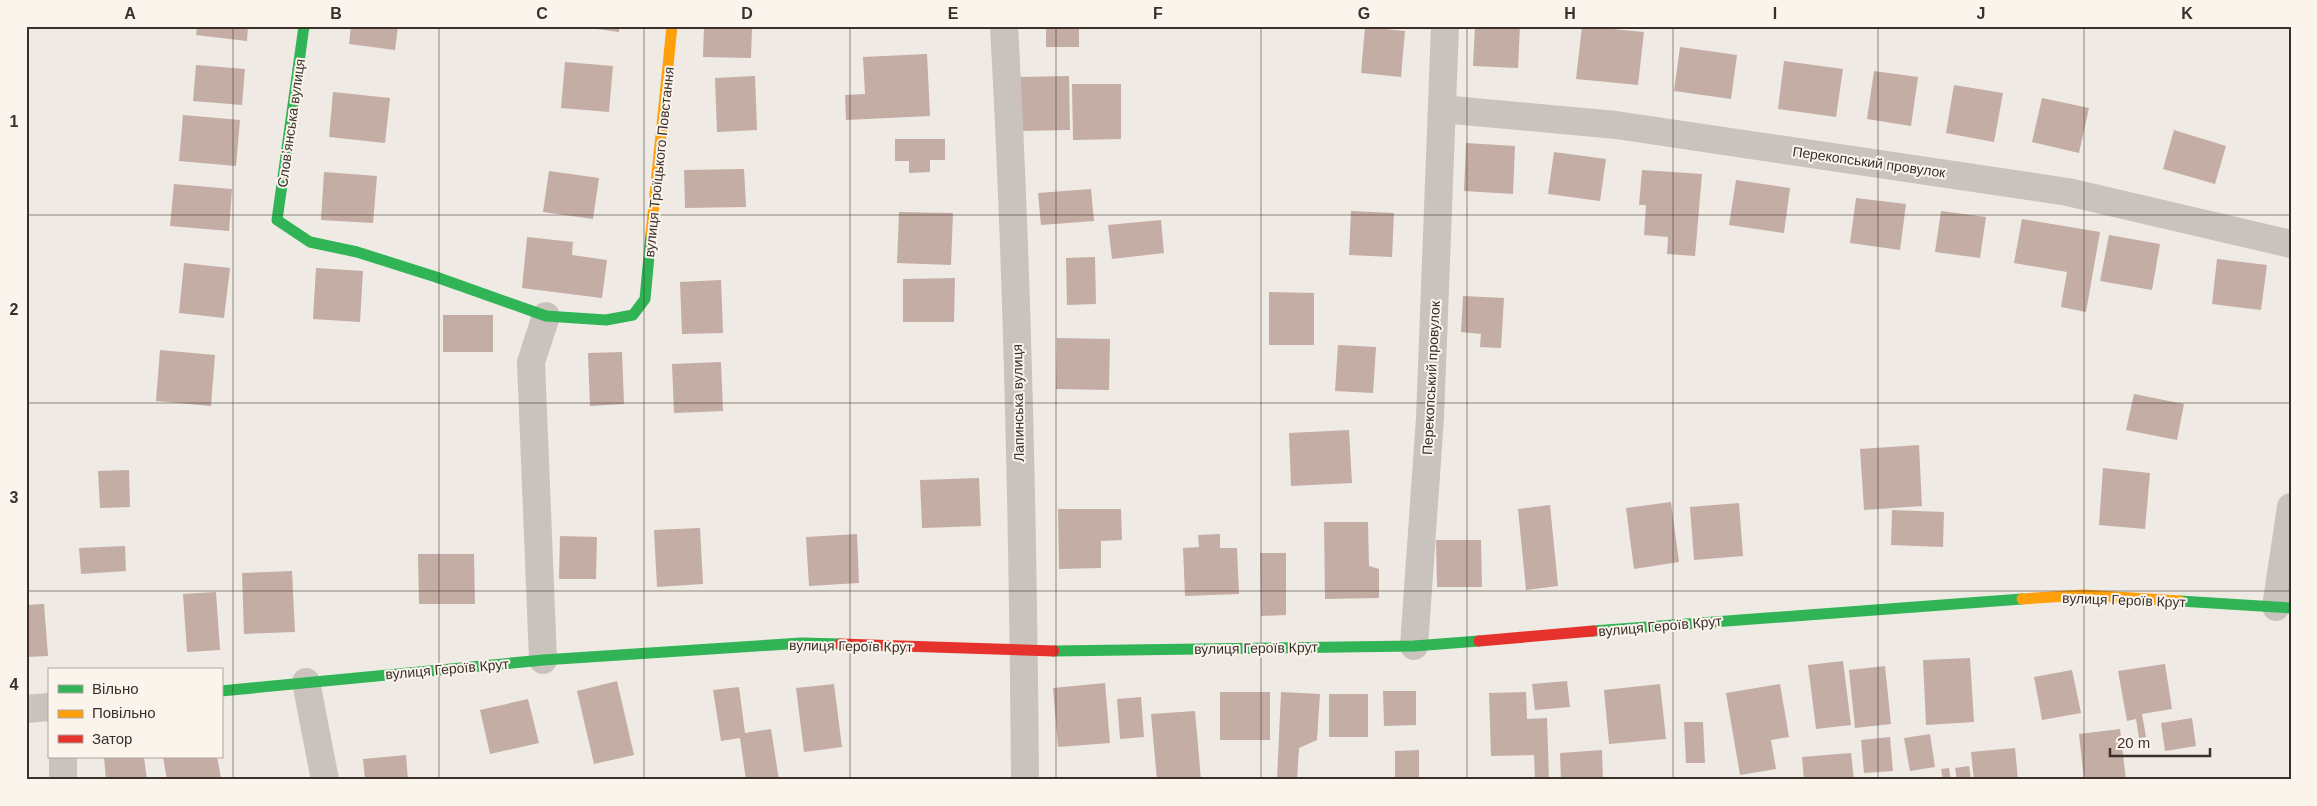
<svg xmlns="http://www.w3.org/2000/svg" width="2317" height="806" viewBox="0 0 2317 806" font-family="Helvetica,sans-serif">
	<rect width="100%" height="100%" fill="#f0eae4"/>
	<path fill="#c4ada5" d="M197 26H248L247 41 196 35Z
		M351 26H398L395 50 349 44Z
		M574 26H619V32Z
		M704 26H752L751 58 703 57Z
		M1046 26H1079V47H1046Z
		M1475 26H1520L1518 68 1473 66Z
		M1582 26 1644 32 1638 85 1576 79Z
		M1365 27 1405 31 1401 77 1361 73Z
		M1680 47 1737 55 1731 99 1674 91Z
		M927 54 930 116 846 120 845 95 865 94 863 57Z
		M1784 61 1843 69 1836 117 1778 109Z
		M565 62 613 66 609 112 561 108Z
		M196 65 245 69 242 105 193 101Z
		M1874 71 1918 77 1911 126 1867 119Z
		M755 76 757 130 717 132 715 78Z
		M1069 76 1070 130 1020 131V77Z
		M1072 84H1121V139L1073 140Z
		M1954 85 2003 93 1994 142 1946 133Z
		M333 92 390 98 385 143 329 137Z
		M2042 98 2089 108 2079 153 2032 142Z
		M183 115 240 120 236 166 179 161Z
		M2174 130 2226 146 2215 184 2163 169Z
		M895 139H945V160H930V172L909 173V161H895Z
		M1466 143 1515 146 1513 194 1464 191Z
		M1554 152 1606 159 1600 201 1548 194Z
		M744 169 746 207 685 208 684 170Z
		M1642 170 1702 174 1695 256 1667 254 1668 237 1644 235 1646 205H1639Z
		M549 171 599 178 593 219 543 212Z
		M324 172 377 176 373 223 321 220Z
		M1736 180 1790 188 1784 233 1729 225Z
		M174 184 232 189 229 231 170 226Z
		M1091 189 1094 221 1041 225 1038 193Z
		M1856 198 1906 204 1900 250 1850 243Z
		M1351 211 1394 213 1392 257 1349 255Z
		M1941 211 1986 217 1980 258 1935 252Z
		M899 212 953 213 951 265 897 263Z
		M2022 219 2100 232 2086 312 2061 307 2067 272 2014 263Z
		M1161 220 1164 253 1112 259 1108 225Z
		M2109 235 2160 244 2152 290 2100 281Z
		M527 237 573 242 572 255 607 260 602 298 522 288Z
		M1095 257 1096 304 1067 305 1066 258Z
		M2217 259 2267 265 2261 310 2212 304Z
		M184 263 230 268 224 318 179 313Z
		M316 268 363 271 360 322 313 319Z
		M955 278 954 322H903V279Z
		M721 280 723 333 682 334 680 282Z
		M1269 292 1314 293V345H1269Z
		M1463 296 1504 298 1501 348 1480 347 1481 334 1461 332Z
		M443 315H493V352H443Z
		M1057 338 1110 339 1109 390 1056 389Z
		M1338 345 1376 347 1373 393 1335 391Z
		M160 350 215 355 211 406 156 401Z
		M622 352 624 404 590 406 588 353Z
		M721 362 723 411 674 413 672 364Z
		M2134 394 2184 404 2177 440 2126 430Z
		M1349 430 1352 483 1291 486 1289 433Z
		M1919 445 1922 506 1864 510 1860 449Z
		M2103 468 2150 473 2145 529 2099 525Z
		M129 470 130 507 100 508 98 471Z
		M979 478 981 526 922 528 920 480Z
		M1671 502 1679 562 1634 569 1626 508Z
		M1739 503 1743 556 1694 560 1690 507Z
		M1550 505 1558 586 1526 590 1518 509Z
		M1058 509H1121L1122 540 1101 541V568L1059 569Z
		M1892 510 1944 512 1943 547 1891 545Z
		M1324 522H1368L1369 566 1379 569V598L1325 599Z
		M700 528 703 584 657 587 654 530Z
		M857 534 859 583 809 586 806 537Z
		M1220 534V548H1237L1239 594 1185 596 1183 548 1199 547 1198 535Z
		M560 536 597 537 596 579H559Z
		M1436 540H1481L1482 587H1437Z
		M125 546 126 571 81 574 79 548Z
		M1260 553H1286V615L1261 616Z
		M418 554H474L475 604H419Z
		M292 571 295 632 244 634 242 573Z
		M216 592 220 650 187 652 183 594Z
		M44 604 48 656 26 657V605Z
		M1970 658 1974 722 1926 725 1923 660Z
		M1843 661 1851 725 1816 729 1808 665Z
		M2165 664 2172 709 2142 714 2146 737 2139 738 2136 719 2127 721 2118 671Z
		M1885 666 1891 724 1855 728 1849 670Z
		M2072 670 2081 713 2042 720 2034 677Z
		M617 681 634 755 594 764 577 691Z
		M1567 681 1570 707 1535 710 1532 684Z
		M1105 683 1110 743 1058 747 1053 688Z
		M834 684 842 747 804 752 796 688Z
		M1660 684 1666 739 1609 744 1604 690Z
		M1780 684 1789 737 1771 740 1776 769 1740 775 1726 693Z
		M739 687 745 733 771 729 779 780H746L740 738 721 741 713 690Z
		M1383 691H1416V725L1384 726Z
		M1220 692H1270V740H1220Z
		M1281 692 1320 694 1317 740 1299 748 1297 780H1277Z
		M1526 692 1527 719 1547 718 1549 780H1535L1534 755 1491 756 1489 693Z
		M1329 694H1368V737H1329Z
		M1141 697 1144 737 1120 739 1117 699Z
		M528 699 539 743 490 754 480 710Z
		M1195 711 1201 780H1157L1151 714Z
		M2192 718 2196 746 2165 751 2161 723Z
		M1684 722H1703L1705 763H1686Z
		M2120 729 2126 780H2084L2079 734Z
		M1930 734 1935 767 1910 771 1904 738Z
		M1890 737 1893 771 1864 773 1861 740Z
		M2015 748 2018 780H1974L1971 752Z
		M1419 750V779H1395V751Z
		M1602 750 1603 780H1561L1560 753Z
		M1851 753 1854 780H1804L1802 757Z
		M406 755 408 780H365L363 759Z
		M104 757H144L147 780H106Z
		M163 757H217L221 778 167 780Z
		M1969 766 1971 780H1957L1955 768Z
		M1949 768 1951 780H1943L1941 769Z"/>
	<g fill="none" stroke-linecap="round" stroke-linejoin="round">
		<path stroke="#c9c2bd" stroke-width="28" d="M1004 26C1018 277 1023 529 1025 780
			M1442 109 1616 125 2068 192 2291 244
			M2276 607 2291 507
			M1414 646 1430 418 1445 26
			M543 660 531 362 546 316
			M306 682 325 780
			M26 709 49 707
			M63 757V780"/>
		<path stroke="#30b455" stroke-width="11" d="M304 26 277 220 310 242 357 252 436 277 546 316 606 320 633 315 645 299 651 234
			M2180 601 2291 608
			M1593 631 2022 599
			M1054 651 1414 646 1479 641
			M221 691 543 660 802 643 840 644"/>
		<path stroke="#ff9f0a" stroke-width="11" d="M651 234 672 26
			M2022 599 2083 595 2180 601"/>
		<path stroke="#e5322d" stroke-width="11" d="M1479 641 1593 631
			M840 644 1054 651"/>
	</g>
	<path fill="none" stroke="#3b2f2a" stroke-width="1" stroke-opacity="0.55" d="M233 26V780M439 26V780M644 26V780M850 26V780M1056 26V780M1261 26V780M1467 26V780M1673 26V780M1878 26V780M2084 26V780M26 215H2291M26 403H2291M26 591H2291"/>
	<g text-anchor="middle" dominant-baseline="central" stroke-width="4" stroke-linejoin="round" paint-order="stroke">
		<g font-size="14" fill="#3b2f2a" stroke="#fbf4ed">
			<text transform="translate(291 123) rotate(-82)">Словʼянська вулиця</text>
			<text transform="translate(659 162) rotate(-84)">вулиця Троїцького Повстання</text>
			<text transform="translate(1869 162) rotate(8)">Перекопський провулок</text>
			<text transform="translate(1431 378) rotate(-87)">Перекопський провулок</text>
			<text transform="translate(1018 403) rotate(-91)">Лапинська вулиця</text>
			<text transform="translate(2124 600) rotate(2)">вулиця Героїв Крут</text>
			<text transform="translate(1660 626) rotate(-5)">вулиця Героїв Крут</text>
			<text transform="translate(851 646) rotate(1)">вулиця Героїв Крут</text>
			<text transform="translate(1256 648) rotate(-1)">вулиця Героїв Крут</text>
			<text transform="translate(447 669) rotate(-5)">вулиця Героїв Крут</text>
		</g>
	</g>
	<rect width="2317" height="806" fill="none" stroke="#fbf4ed" stroke-width="55"/>
	<rect x="48" y="668" width="175" height="90" fill="#fbf4ed" stroke="#aea59f"/>
	<rect x="58" y="685" width="25" height="8" fill="#30b455" stroke="#aea59f"/>
	<text x="92" y="694" font-size="15" fill="#3b2f2a">Вільно</text>
	<rect x="58" y="710" width="25" height="8" fill="#ff9f0a" stroke="#aea59f"/>
	<text x="92" y="718" font-size="15" fill="#3b2f2a">Повільно</text>
	<rect x="58" y="735" width="25" height="8" fill="#e5322d" stroke="#aea59f"/>
	<text x="92" y="744" font-size="15" fill="#3b2f2a">Затор</text>
	<path d="M2110 748v8h100v-8" fill="none" stroke="#3b2f2a" stroke-width="2.5"/>
	<text x="2117" y="748" font-size="15" fill="#3b2f2a" stroke="#fbf4ed" stroke-width="4" paint-order="stroke">20 m</text>
	<rect x="28" y="28" width="2262" height="750" fill="none" stroke="#3b2f2a" stroke-width="2"/>
	<g font-size="16" text-anchor="middle" font-weight="bold" fill="#3b2f2a">
		<text x="130" y="19">A</text>
		<text x="336" y="19">B</text>
		<text x="542" y="19">C</text>
		<text x="747" y="19">D</text>
		<text x="953" y="19">E</text>
		<text x="1158" y="19">F</text>
		<text x="1364" y="19">G</text>
		<text x="1570" y="19">H</text>
		<text x="1775" y="19">I</text>
		<text x="1981" y="19">J</text>
		<text x="2187" y="19">K</text>
		<text x="14" y="127">1</text>
		<text x="14" y="315">2</text>
		<text x="14" y="503">3</text>
		<text x="14" y="690">4</text>
	</g>
</svg>
